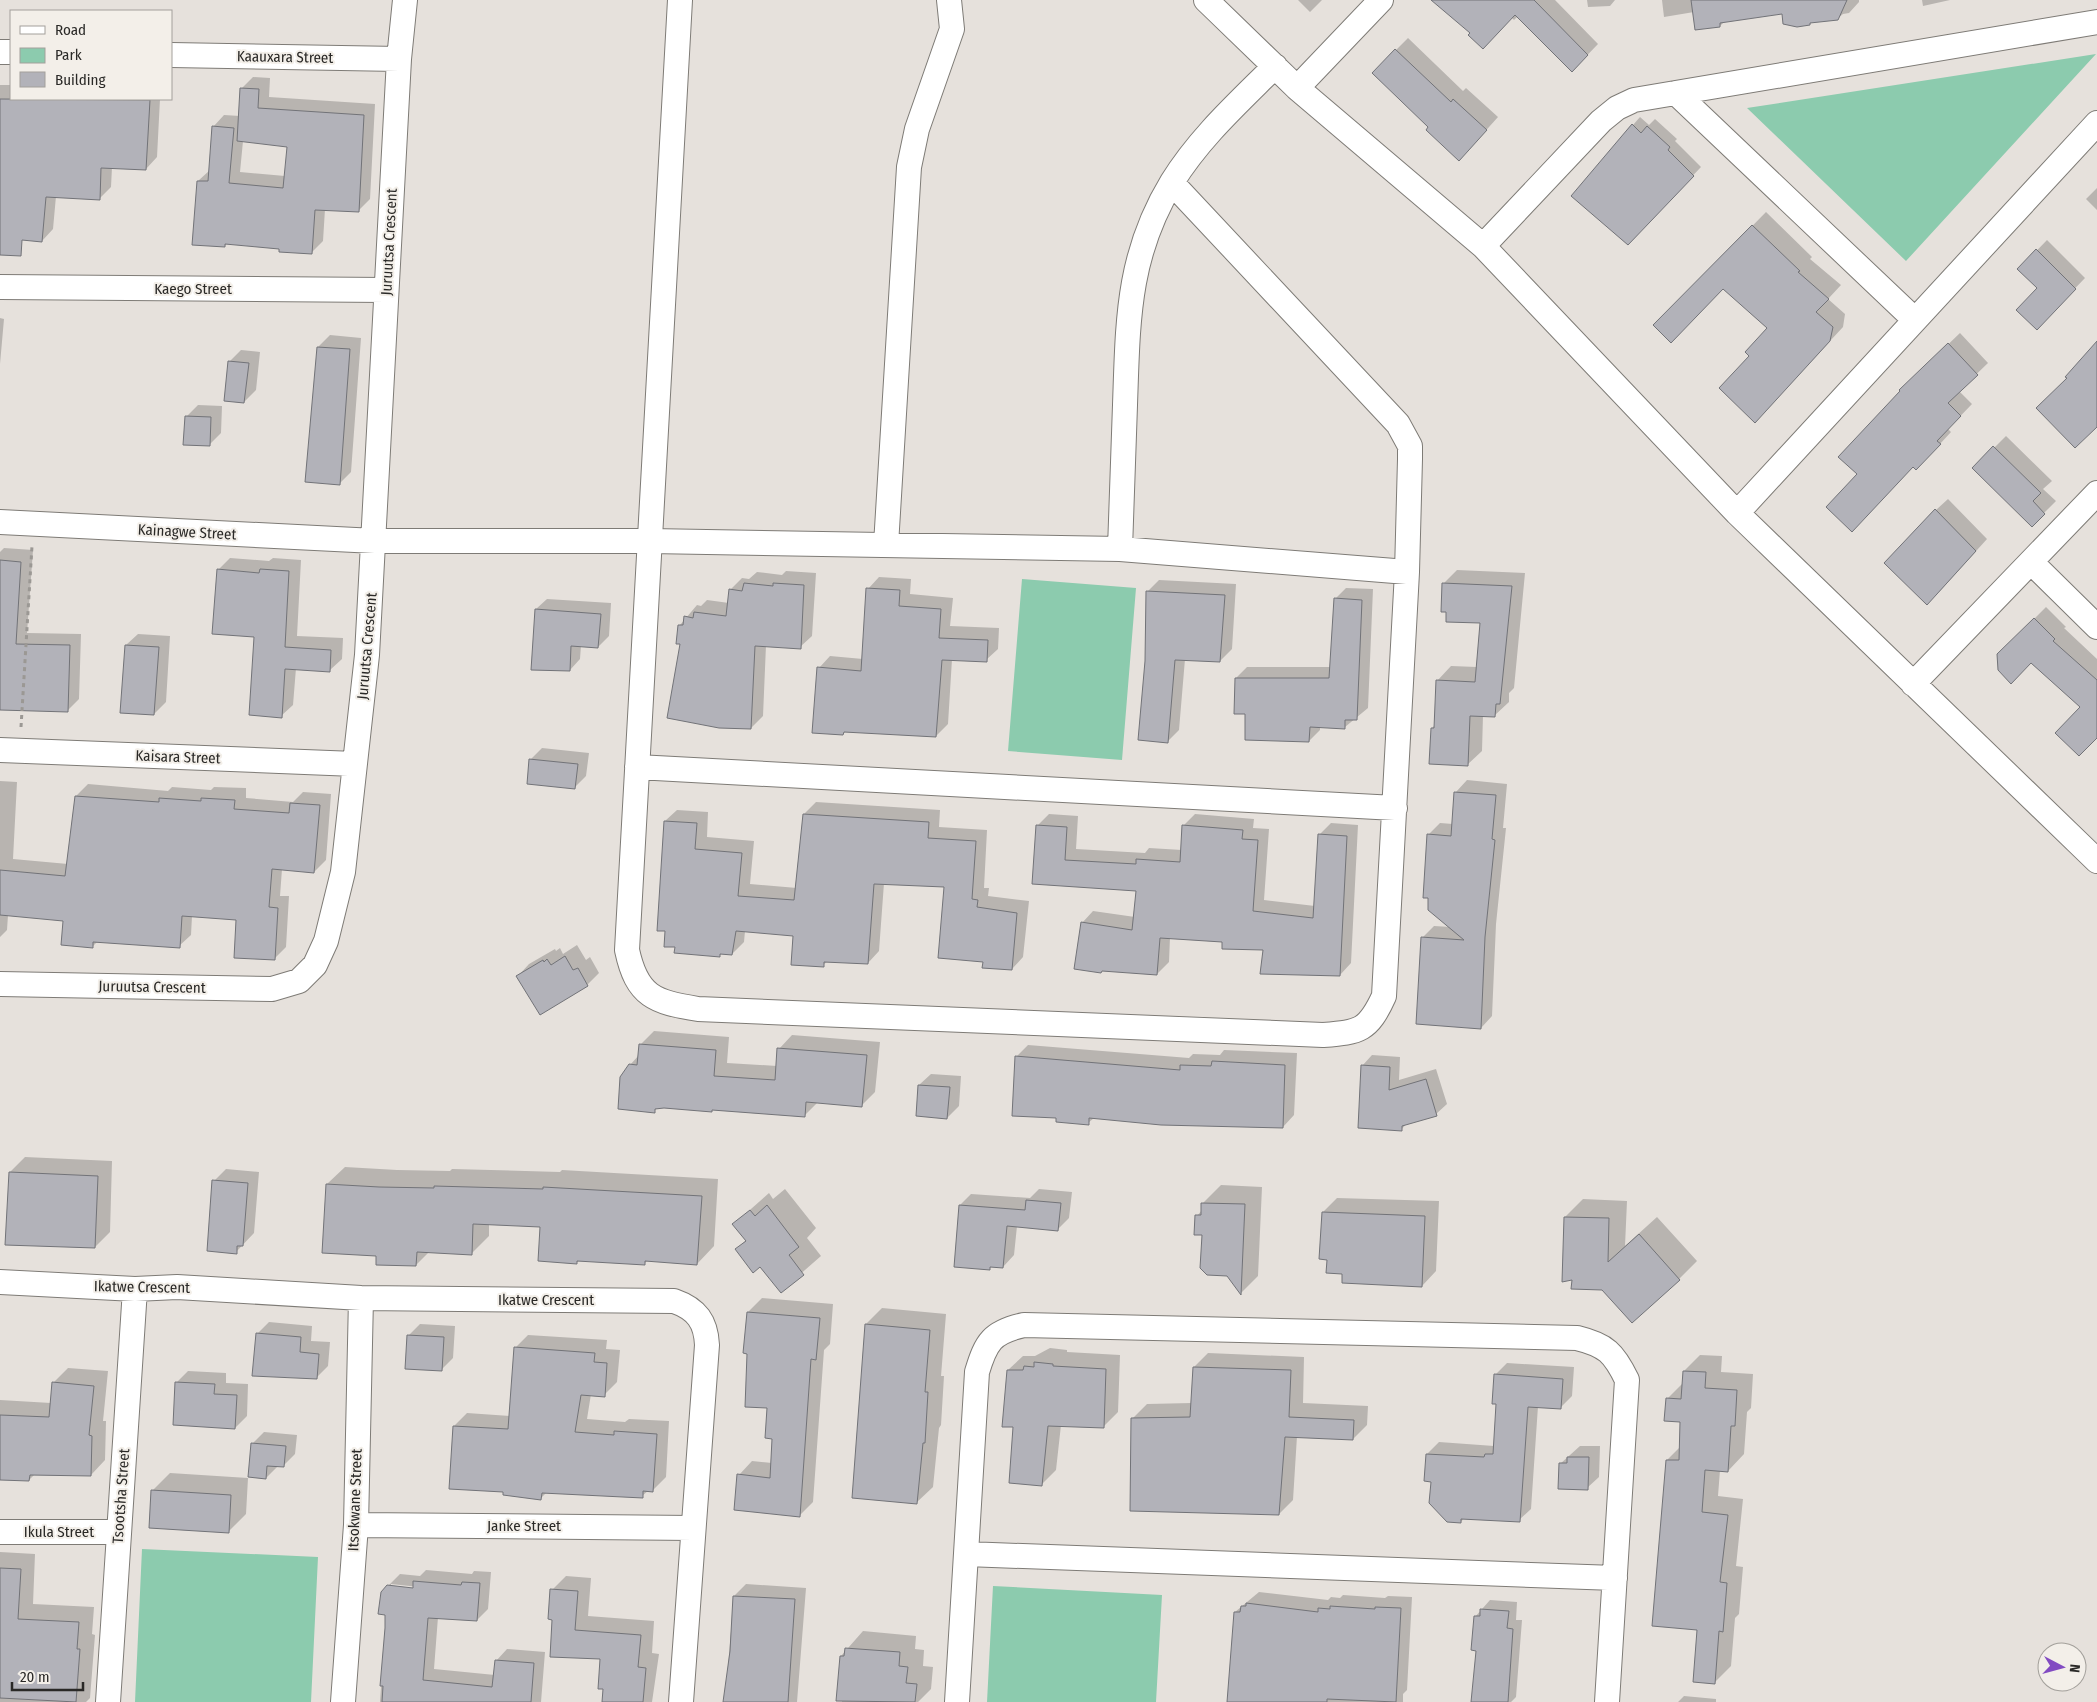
<svg xmlns="http://www.w3.org/2000/svg" width="2097" height="1702" viewBox="0 0 2097 1702" font-family="'Fira Sans Condensed',sans-serif">
	<rect width="100%" height="100%" fill="#e6e1dc"/>
	<path fill="#8ccbae" d="M2096 54 1906 261 1747 108Z
		M1022 579 1136 588 1122 760 1008 751Z
		M142 1549 318 1557 311 1702H135Z
		M993 1586 1162 1595 1156 1702H987Z"/>
	<path fill="#0003" fill-rule="evenodd" d="M1298 0H1322L1310 12Z
		M1444 0H1555L1598 44 1572 71 1518 16 1514 20 1512 18 1472 33Z
		M1587 0H1615L1610 6 1588 7Z
		M1662 0H1859V2L1849 13 1843 14 1838 18 1812 21 1810 24 1783 13 1725 21 1720 26 1694 12 1664 17Z
		M1922 0H1950L1923 6Z
		M1408 38 1463 91 1466 88 1498 117 1471 147 1430 127 1396 50Z
		M253 77 270 78 269 97 375 104 370 199 358 211 325 209 323 241 312 252 227 243 225 246 198 181 210 170 213 127 224 115 240 116 241 89ZM243 141 288 145 285 176 240 172Z
		M0 85H11V99H160L157 157 146 169 112 167 111 187 100 198 56 196 53 229 42 241 0 222Z
		M1640 117 1649 125 1655 119 1677 139 1675 141 1701 167 1628 244 1633 125Z
		M2097 188V210L2086 199Z
		M1766 212 1812 257 1810 259 1841 285 1828 299 1845 314 1843 327 1768 408 1751 356 1769 328 1723 287 1655 325Z
		M2047 240 2085 278 2037 328 2039 288 2019 269Z
		M0 318 4 319 0 364Z
		M1960 333 1988 363 1959 391 1972 404 1948 429 1951 432 1928 457 1913 465 1859 474 1912 379Z
		M330 335 361 338 351 472 339 484 318 347Z
		M241 350 260 352 256 390 244 402 229 362Z
		M198 405 222 406 221 433 209 445 186 417Z
		M2006 436 2052 481 2043 489 2056 501 2032 525 1974 468Z
		M1948 499 1987 539 1939 592 1936 510Z
		M4 548 33 550 27 633 81 634 79 699 68 710 0 709V552Z
		M230 558 269 561 273 558 301 560 297 636 343 638 342 659 330 670 296 668 293 705 281 716 255 636 218 570Z
		M1457 570 1525 573 1514 688 1509 693V702L1494 716 1483 715 1482 751 1467 765 1432 728 1435 725 1437 681 1451 666 1477 667 1481 622 1447 611 1443 584Z
		M786 571 816 573 812 636 800 647 766 645 763 716 751 728 681 643 680 625 697 605 701 606 707 600 729 603 730 590 742 578 749 579 757 572 782 575Z
		M879 577 911 579 910 594 953 598 950 626 999 628 998 649 986 660 952 659 948 724 936 736 847 730 843 734 819 668 830 656 863 659 868 589Z
		M1159 580 1236 584 1232 649 1220 661 1185 659 1179 730 1167 742 1147 592Z
		M1346 588 1373 589 1368 708 1345 727H1320V730L1309 741 1236 678 1247 667H1331L1335 599Z
		M547 599 611 603 609 636 598 647 581 645 580 659 570 670 536 609Z
		M2046 607 2066 627 2064 628 2097 659V737L2082 707 2031 661 1998 655Z
		M138 634 170 636 166 702 154 714 126 645Z
		M542 748 589 753 586 776 574 788 530 760Z
		M1467 780 1507 784 1503 828H1506L1496 924 1492 1016 1481 1028 1422 938 1434 926 1451 927 1428 835 1440 823 1453 824 1456 792Z
		M0 781 17 782 13 859 68 864 76 796 88 784 168 791 172 787 211 790 214 787 246 788V798L293 802 303 792 331 794 326 860 314 872 282 869 280 896H289L286 947 274 959 237 919 192 916 191 935 179 946 98 941 92 947 64 920 8 915 7 930 0 937Z
		M816 802 940 810 939 827 987 830 984 888H989L988 896 1029 901 1023 957 1012 969 984 961 945 886 884 883 879 951 868 963 828 961 823 965 794 935 745 931 744 942 732 954 722 953 719 956 665 821 677 810 708 812 707 837 754 841 750 884 797 888 804 814Z
		M1049 814 1078 816 1076 849 1145 853 1149 848 1182 850 1183 826 1195 814 1254 819 1253 828 1269 829 1264 900 1315 906 1319 835 1331 823 1358 825 1351 963 1340 975 1264 949 1224 941 1170 937 1169 962 1157 974 1082 923 1093 911 1135 917 1137 890 1034 883 1037 826Z
		M577 945 586 960 590 957 599 973 587 985 540 1014 518 976 529 964 555 949 556 951 560 948 563 954Z
		M654 1031 729 1037 727 1063 777 1066 779 1049 792 1035 880 1042 875 1092 861 1106 818 1102 805 1115 664 1107H658L654 1111 630 1065 639 1055 640 1045Z
		M1028 1045 1189 1058 1193 1054 1220 1055 1224 1050 1297 1053 1294 1115 1283 1127 1094 1118 1088 1123 1058 1117 1016 1057Z
		M1372 1055 1400 1057 1399 1080 1436 1069 1447 1104 1436 1114 1407 1123 1401 1130 1362 1066Z
		M931 1074 961 1076 959 1106 947 1118 919 1085Z
		M25 1157 112 1161 110 1232 95 1247 6 1244 10 1172Z
		M345 1167 397 1170 450 1171 452 1169 560 1172 562 1170 718 1179 714 1246 697 1264 648 1260 644 1264 580 1260 576 1263 542 1226 489 1224V1236L471 1254 429 1252 416 1265 377 1255 327 1184Z
		M226 1169 259 1172 254 1233 236 1252 214 1181Z
		M1221 1185 1262 1187 1258 1276 1241 1293 1227 1275 1203 1233 1197 1216 1202 1210 1203 1203Z
		M785 1189 816 1228 807 1238 821 1256 781 1291 761 1265 737 1249 746 1240 734 1224 769 1193 773 1199Z
		M1039 1189 1072 1192 1069 1218 1058 1229 1017 1226 1014 1255 1003 1267 992 1266 989 1269 960 1205 971 1194 1030 1198Z
		M1337 1198 1439 1201 1436 1271 1422 1286 1343 1273 1328 1259 1323 1212Z
		M1583 1199 1627 1201 1625 1246 1657 1217 1697 1261 1679 1279 1603 1289 1573 1278 1565 1217Z
		M762 1298 833 1304 830 1344 824 1350 813 1502 799 1516 739 1475 752 1461 772 1463 773 1438 768 1406 748 1353 745 1352 748 1312Z
		M882 1308 946 1314 941 1376H944L941 1425 939 1428 933 1487 916 1503 853 1497 866 1324Z
		M269 1322 312 1326 311 1341 330 1342 328 1366 316 1378 257 1334Z
		M420 1324 455 1326 453 1358 441 1370 408 1336Z
		M528 1335 607 1340 606 1349 620 1350 617 1382 604 1395 591 1394 587 1419 625 1422 629 1419 669 1421 666 1477 653 1490H649L642 1496 547 1492 541 1498 454 1426 467 1413 510 1416 515 1348Z
		M1050 1348 1067 1350V1352L1120 1355 1118 1412 1103 1427 1061 1425 1056 1470 1042 1484 1014 1426 1008 1370 1023 1356H1035Z
		M1208 1353 1304 1357 1303 1403 1368 1406 1367 1425 1353 1439 1297 1436 1293 1500 1279 1514 1133 1418 1147 1404 1192 1403 1194 1367Z
		M1700 1355 1722 1356 1721 1372 1753 1374 1751 1408 1747 1412 1744 1454 1728 1471 1720 1470 1718 1496 1743 1499 1736 1566 1743 1567 1739 1614 1735 1618 1731 1666 1714 1683 1699 1628 1667 1460 1681 1446 1682 1421 1667 1399 1683 1383 1684 1371Z
		M1507 1363 1574 1367 1572 1396 1560 1408 1538 1406 1531 1509 1519 1520 1464 1518 1461 1522 1432 1480 1427 1454 1439 1442 1494 1446 1498 1403 1495 1375Z
		M68 1368 108 1371 103 1421H106L105 1460 91 1475 35 1474 29 1480 0 1478V1400L51 1403 53 1383Z
		M188 1371 226 1373V1383L248 1384 247 1416 235 1428 177 1382Z
		M264 1432 297 1435 295 1454 283 1466H278L266 1478 252 1444Z
		M1580 1446H1600L1599 1477 1587 1488 1560 1464Z
		M170 1473 248 1478 246 1514 228 1532 152 1491Z
		M0 1552 35 1554 33 1604 94 1607 92 1634 95 1635 90 1698 86 1702H0Z
		M426 1570 472 1574 474 1571 491 1572 488 1609 477 1620 438 1617 434 1669 495 1675 496 1661 507 1649 545 1652 541 1702H380L388 1586 400 1574 420 1576ZM391 1584 419 1587V1590L391 1587Z
		M566 1576 591 1578 588 1616 654 1621 652 1653 659 1654 652 1702H603L605 1688 602 1658 553 1619 552 1590Z
		M746 1584 806 1588 797 1702H725L734 1596Z
		M1259 1592 1328 1600 1331 1597 1340 1598 1343 1595 1385 1598 1388 1596 1412 1597 1407 1690 1403 1694V1702H1228L1235 1612Z
		M1490 1600 1517 1602 1516 1620H1522L1516 1697 1511 1702H1473L1478 1649 1475 1617Z
		M863 1631 916 1636 915 1649 924 1650 923 1666 933 1667 931 1689 918 1702H842L841 1656Z
		M1684 1696 1716 1699V1702H1678Z"/>
	<path fill="#b2b2b9" stroke="#727378" d="M1431 0H1534L1588 55 1572 72 1515 15 1483 49 1468 35 1470 33Z
		M1691 0H1847L1838 20 1810 23V25L1797 27 1783 24 1782 14 1720 23V27L1695 30Z
		M1395 49 1451 102 1453 99 1487 130 1459 161 1426 130 1428 127 1372 73Z
		M240 88 259 89 258 108 364 115 359 212 315 210 312 254 279 252V249L225 244V247L192 245 197 181H208L212 126 234 128 229 183 283 188 287 147 237 141Z
		M0 99 150 100 146 170 101 168 100 200 46 197 42 242 22 240 21 256 0 255Z
		M1632 124 1641 133 1647 126 1670 147 1668 150 1694 176 1628 245 1571 196Z
		M1752 225 1800 271 1798 272 1829 299 1816 312 1833 327 1830 341 1755 423 1719 388 1749 356 1745 352 1767 328 1723 289 1671 343 1653 325Z
		M2036 249 2076 289 2037 330 2016 310 2037 288 2017 269Z
		M2097 341V427L2075 448 2036 408 2067 378 2065 377Z
		M1948 343 1978 375 1948 403 1961 416 1937 441 1941 444 1916 470 1913 467 1852 532 1826 507 1857 474 1838 457 1900 391 1899 390Z
		M317 347 350 349 340 485 305 482Z
		M228 361 249 363 244 403 224 401Z
		M185 416 211 417 210 446 183 445Z
		M1993 446 2041 493 2033 501 2045 514 2032 527 1972 468Z
		M1935 509 1976 551 1927 605 1884 563Z
		M0 560 21 562 16 644 70 645 68 712 0 710Z
		M217 569 259 573 260 569 289 571 285 647 331 650 330 672 285 669 282 718 249 715 254 637 212 634Z
		M744 583 773 586V583L804 585 801 649 755 646 751 729 719 728 667 718 680 644H676L678 625H683L684 616 693 618 694 612 726 616 729 589 742 591Z
		M1442 583 1512 586 1500 704H1496L1495 717 1470 716 1468 766 1429 764 1431 728H1434L1436 680 1475 682 1480 623 1446 622V612H1441Z
		M866 588 900 590 899 606 941 609 939 638 988 640 987 662 942 660 936 737 844 732 843 735 812 733 817 667 861 671Z
		M1146 591 1225 595 1220 662 1175 660 1168 743 1138 740 1145 661Z
		M1334 598 1362 600 1357 720H1345V729L1310 727 1309 742 1245 740V714H1234L1235 678H1329Z
		M535 609 601 614 598 648 571 646 570 671 531 670Z
		M2034 618 2055 639 2053 641 2097 680V738L2079 756 2055 733 2080 707 2031 663 2011 684 1998 670 1997 654Z
		M125 645 159 647 154 715 120 713Z
		M529 759 578 764 575 789 527 784Z
		M1454 792 1496 795 1492 839 1495 840 1485 937 1481 1029 1416 1024 1421 937 1464 940 1428 910V898H1423L1427 834 1451 836Z
		M75 796 159 802V798L201 801V798L235 800 234 809 289 813 290 803 320 805 314 873 272 869 269 907 278 908 275 960 234 958 236 920 182 916 180 948 93 942V948L61 945 63 921 0 915V870L65 876Z
		M803 814 929 822 928 838 976 841 972 899 978 900 977 907 1017 913 1012 970 982 968 983 962 938 958 944 887 874 884 868 964 824 962V967L791 965 793 936 736 931 732 955 720 954V957L674 953 675 947H664L665 931H657L664 821 697 823 695 849 742 853 738 896 794 900Z
		M1036 825 1067 827 1065 860 1136 864V859L1180 862 1182 825 1243 830 1242 839 1258 840 1253 911 1313 918 1318 834 1347 836 1340 976 1260 974 1263 950 1222 949V942L1160 938 1157 975 1102 971 1101 973 1074 969 1081 922 1132 930 1136 891 1032 884Z
		M565 956 573 970 578 968 588 986 540 1015 516 976 543 960 544 962 547 959 551 965Z
		M639 1044 716 1050 714 1076 775 1080 777 1048 867 1055 862 1107 806 1102 805 1117 712 1110V1112L664 1108 655 1109V1113L618 1109 620 1077 629 1064 637 1065Z
		M1015 1056 1180 1070V1065L1211 1066 1212 1061 1285 1065 1283 1128 1161 1125 1089 1118V1125L1056 1122V1118L1012 1116Z
		M1361 1065 1390 1067 1389 1090 1426 1079 1437 1116 1402 1126V1131L1358 1128Z
		M918 1085 950 1087 947 1119 916 1116Z
		M9 1172 98 1176 95 1248 5 1245Z
		M212 1180 248 1183 243 1246H237V1254L207 1251Z
		M326 1184 379 1187 434 1188V1186L543 1189V1187L702 1196 697 1265 645 1261V1265L577 1261V1264L538 1261 540 1227 473 1224 472 1255 417 1252 416 1266 376 1265V1256L322 1253Z
		M1026 1200 1061 1203 1058 1231 1007 1226 1003 1268 990 1267V1270L954 1267 959 1205 1025 1210Z
		M1201 1203 1245 1204 1241 1295 1227 1276 1207 1275 1200 1268 1202 1235H1194L1195 1215H1201Z
		M767 1205 799 1247 789 1255 804 1275 781 1293 760 1267 753 1273 735 1249 746 1241 732 1224 750 1210 755 1216Z
		M1322 1212 1425 1216 1422 1287 1342 1283V1274L1326 1273 1327 1260 1319 1259Z
		M1564 1217 1609 1218 1608 1262 1639 1234 1680 1280 1632 1323 1602 1290 1571 1289 1572 1280 1562 1282Z
		M747 1312 820 1318 816 1360 811 1359 800 1517 734 1510 737 1474 770 1478 772 1439 765 1438 767 1408 745 1407 747 1354 743 1353Z
		M865 1324 930 1330 925 1392H928L925 1443H923L917 1504 852 1498Z
		M256 1333 301 1337 300 1352 319 1354 317 1379 252 1376Z
		M407 1335 444 1337 442 1371 405 1369Z
		M514 1347 595 1353 594 1362 607 1363 605 1397 581 1395 575 1432 614 1435V1431L657 1434 653 1492 643 1491V1498L542 1493 541 1500 503 1495V1492L449 1489 453 1426 508 1429Z
		M1034 1362 1053 1364V1366L1106 1369 1104 1428 1048 1426 1042 1486 1009 1483 1013 1427H1002L1007 1370H1023L1024 1366 1034 1367Z
		M1193 1367 1291 1370 1289 1417 1354 1420 1353 1440 1285 1437 1279 1515 1130 1511 1131 1418 1190 1417Z
		M1683 1371 1706 1372 1705 1388 1737 1390 1735 1426H1731L1728 1472 1705 1470 1702 1512 1728 1515 1720 1582 1727 1583 1723 1632 1719 1631 1715 1684 1693 1682 1697 1630 1652 1626 1666 1460H1679L1680 1422 1664 1421 1666 1398 1681 1399Z
		M1494 1374 1563 1379 1561 1409 1528 1407 1520 1522 1461 1519V1523L1447 1522 1429 1503 1431 1482 1424 1481 1426 1454 1484 1457 1485 1454H1493L1496 1404H1492Z
		M52 1382 94 1386 89 1435 92 1436 91 1476 30 1475 29 1481 0 1480V1415L49 1417Z
		M175 1382 215 1384 214 1394 237 1395 235 1429 173 1425Z
		M251 1443 286 1446 284 1467 267 1466 266 1479 248 1477Z
		M1567 1457H1589L1588 1490 1558 1489 1559 1463H1567Z
		M151 1490 231 1495 229 1533 149 1528Z
		M0 1568 21 1569 18 1619 79 1622 77 1649H80L76 1702 0 1698Z
		M413 1581 461 1585 462 1582 480 1583 477 1621 428 1618 423 1680 492 1687 495 1660 534 1663 531 1702H382L383 1686H380L385 1628V1615L378 1614 381 1592 387 1585 413 1588Z
		M550 1589 578 1591 575 1630 641 1635 638 1667 646 1668 643 1702H602L603 1689H598L600 1659 550 1657 552 1620 548 1619Z
		M733 1596 795 1599 788 1702H723L730 1651Z
		M1246 1603 1318 1612V1608L1330 1609V1606L1375 1609V1607L1401 1608 1396 1702 1327 1699V1702H1227L1234 1612H1240L1241 1606H1246Z
		M1480 1609 1509 1611 1507 1628 1513 1629 1508 1702H1471L1476 1651 1471 1650 1474 1616H1480Z
		M845 1648 900 1652 899 1666 908 1667 906 1683 917 1684 915 1702 836 1701 840 1656H844Z"/>
	<g fill="none" stroke-linecap="round" stroke-linejoin="round">
		<g stroke="#7e7b76" stroke-width="26">
			<path id="minor" d="M680 0 627 950C637 997 655 1002 698 1009L1323 1035C1360 1032 1368 1031 1384 996L1407 572 1410 459V446L1398 424 1172 183
				M1206 0 1297 88 1483 246 1737 513 2097 861
				M0 52H11
				M171 55 399 59
				M1297 88 1381 0
				M1676 93 1915 320
				M1483 246 1601 121 1617 108 1634 100 2097 22
				M0 287 386 290
				M1737 513 2097 123
				M0 522 375 541H650L1120 549 1407 572
				M886 545 909 167 917 129 952 29 949 0
				M1120 549C1122 501 1123 453 1125 405 1128 321 1127 256 1172 182 1200 137 1238 103 1275 66
				M2031 562 2097 627
				M1913 684 2097 493
				M0 750 355 764
				M637 767 1395 808
				M0 984 272 989 299 981 315 965 326 941 343 872 367 655 399 59 405 0
				M0 1282 135 1289 177 1287 361 1298 674 1301C697 1309 706 1322 707 1345L681 1702
				M356 1525 693 1528
				M0 1532H118
				M966 1554 1615 1578
				M108 1702 135 1289
				M343 1702 356 1525 361 1298
				M957 1702 977 1372C986 1342 992 1332 1024 1325L1577 1338C1606 1345 1614 1353 1627 1380L1607 1702"/>
		</g>
		<path stroke="#9b9894" stroke-width="3" stroke-dasharray="4 4" stroke-linecap="butt" d="M21 727 32 546"/>
		<use href="#minor" stroke="#fff" stroke-width="24"/>
	</g>
	<g text-anchor="middle" dominant-baseline="central" stroke-width="4" stroke-linejoin="round" paint-order="stroke">
		<g font-size="15" fill="#2a2927" stroke="#f3efe9">
			<text transform="translate(285 57) rotate(1)">Kaauxara Street</text>
			<text transform="translate(389 242) rotate(-87)">Juruutsa Crescent</text>
			<text x="193" y="289">Kaego Street</text>
			<text transform="translate(187 532) rotate(3)">Kainagwe Street</text>
			<text transform="translate(367 646) rotate(-85)">Juruutsa Crescent</text>
			<text transform="translate(178 757) rotate(2)">Kaisara Street</text>
			<text transform="translate(152 987) rotate(1)">Juruutsa Crescent</text>
			<text transform="translate(142 1287) rotate(1)">Ikatwe Crescent</text>
			<text x="546" y="1300">Ikatwe Crescent</text>
			<text transform="translate(121 1496) rotate(-86)">Tsootsha Street</text>
			<text transform="translate(355 1500) rotate(-88)">Itsokwane Street</text>
			<text x="524" y="1526">Janke Street</text>
			<text x="59" y="1532">Ikula Street</text>
		</g>
	</g>
	<rect x="10" y="10" width="162" height="90" fill="#f3efe9" stroke="#a3a09b"/>
	<rect x="20" y="26" width="25" height="8" fill="#ffffff" stroke="#a3a09b"/>
	<text x="55" y="35" font-size="15" fill="#2a2927">Road</text>
	<rect x="20" y="48" width="25" height="15" fill="#8ccbae" stroke="#a3a09b"/>
	<text x="55" y="60" font-size="15" fill="#2a2927">Park</text>
	<rect x="20" y="72" width="25" height="15" fill="#b2b2b9" stroke="#a3a09b"/>
	<text x="55" y="85" font-size="15" fill="#2a2927">Building</text>
	<g transform="translate(2062 1667) rotate(96)"><circle r="24" fill="#f3efe9" stroke="#a3a09b"/>
	<path d="M0-4L9 19L0 12L-9 19Z" fill="#824bc2"/>
	<text y="-8" font-size="14" font-weight="bold" text-anchor="middle" fill="#2a2927">N</text>
	</g>
	<path d="M12 1682v8h71v-8" fill="none" stroke="#2a2927" stroke-width="2.5"/>
	<text x="20" y="1682" font-size="15" fill="#2a2927" stroke="#f3efe9" stroke-width="4" paint-order="stroke">20 m</text>
</svg>
